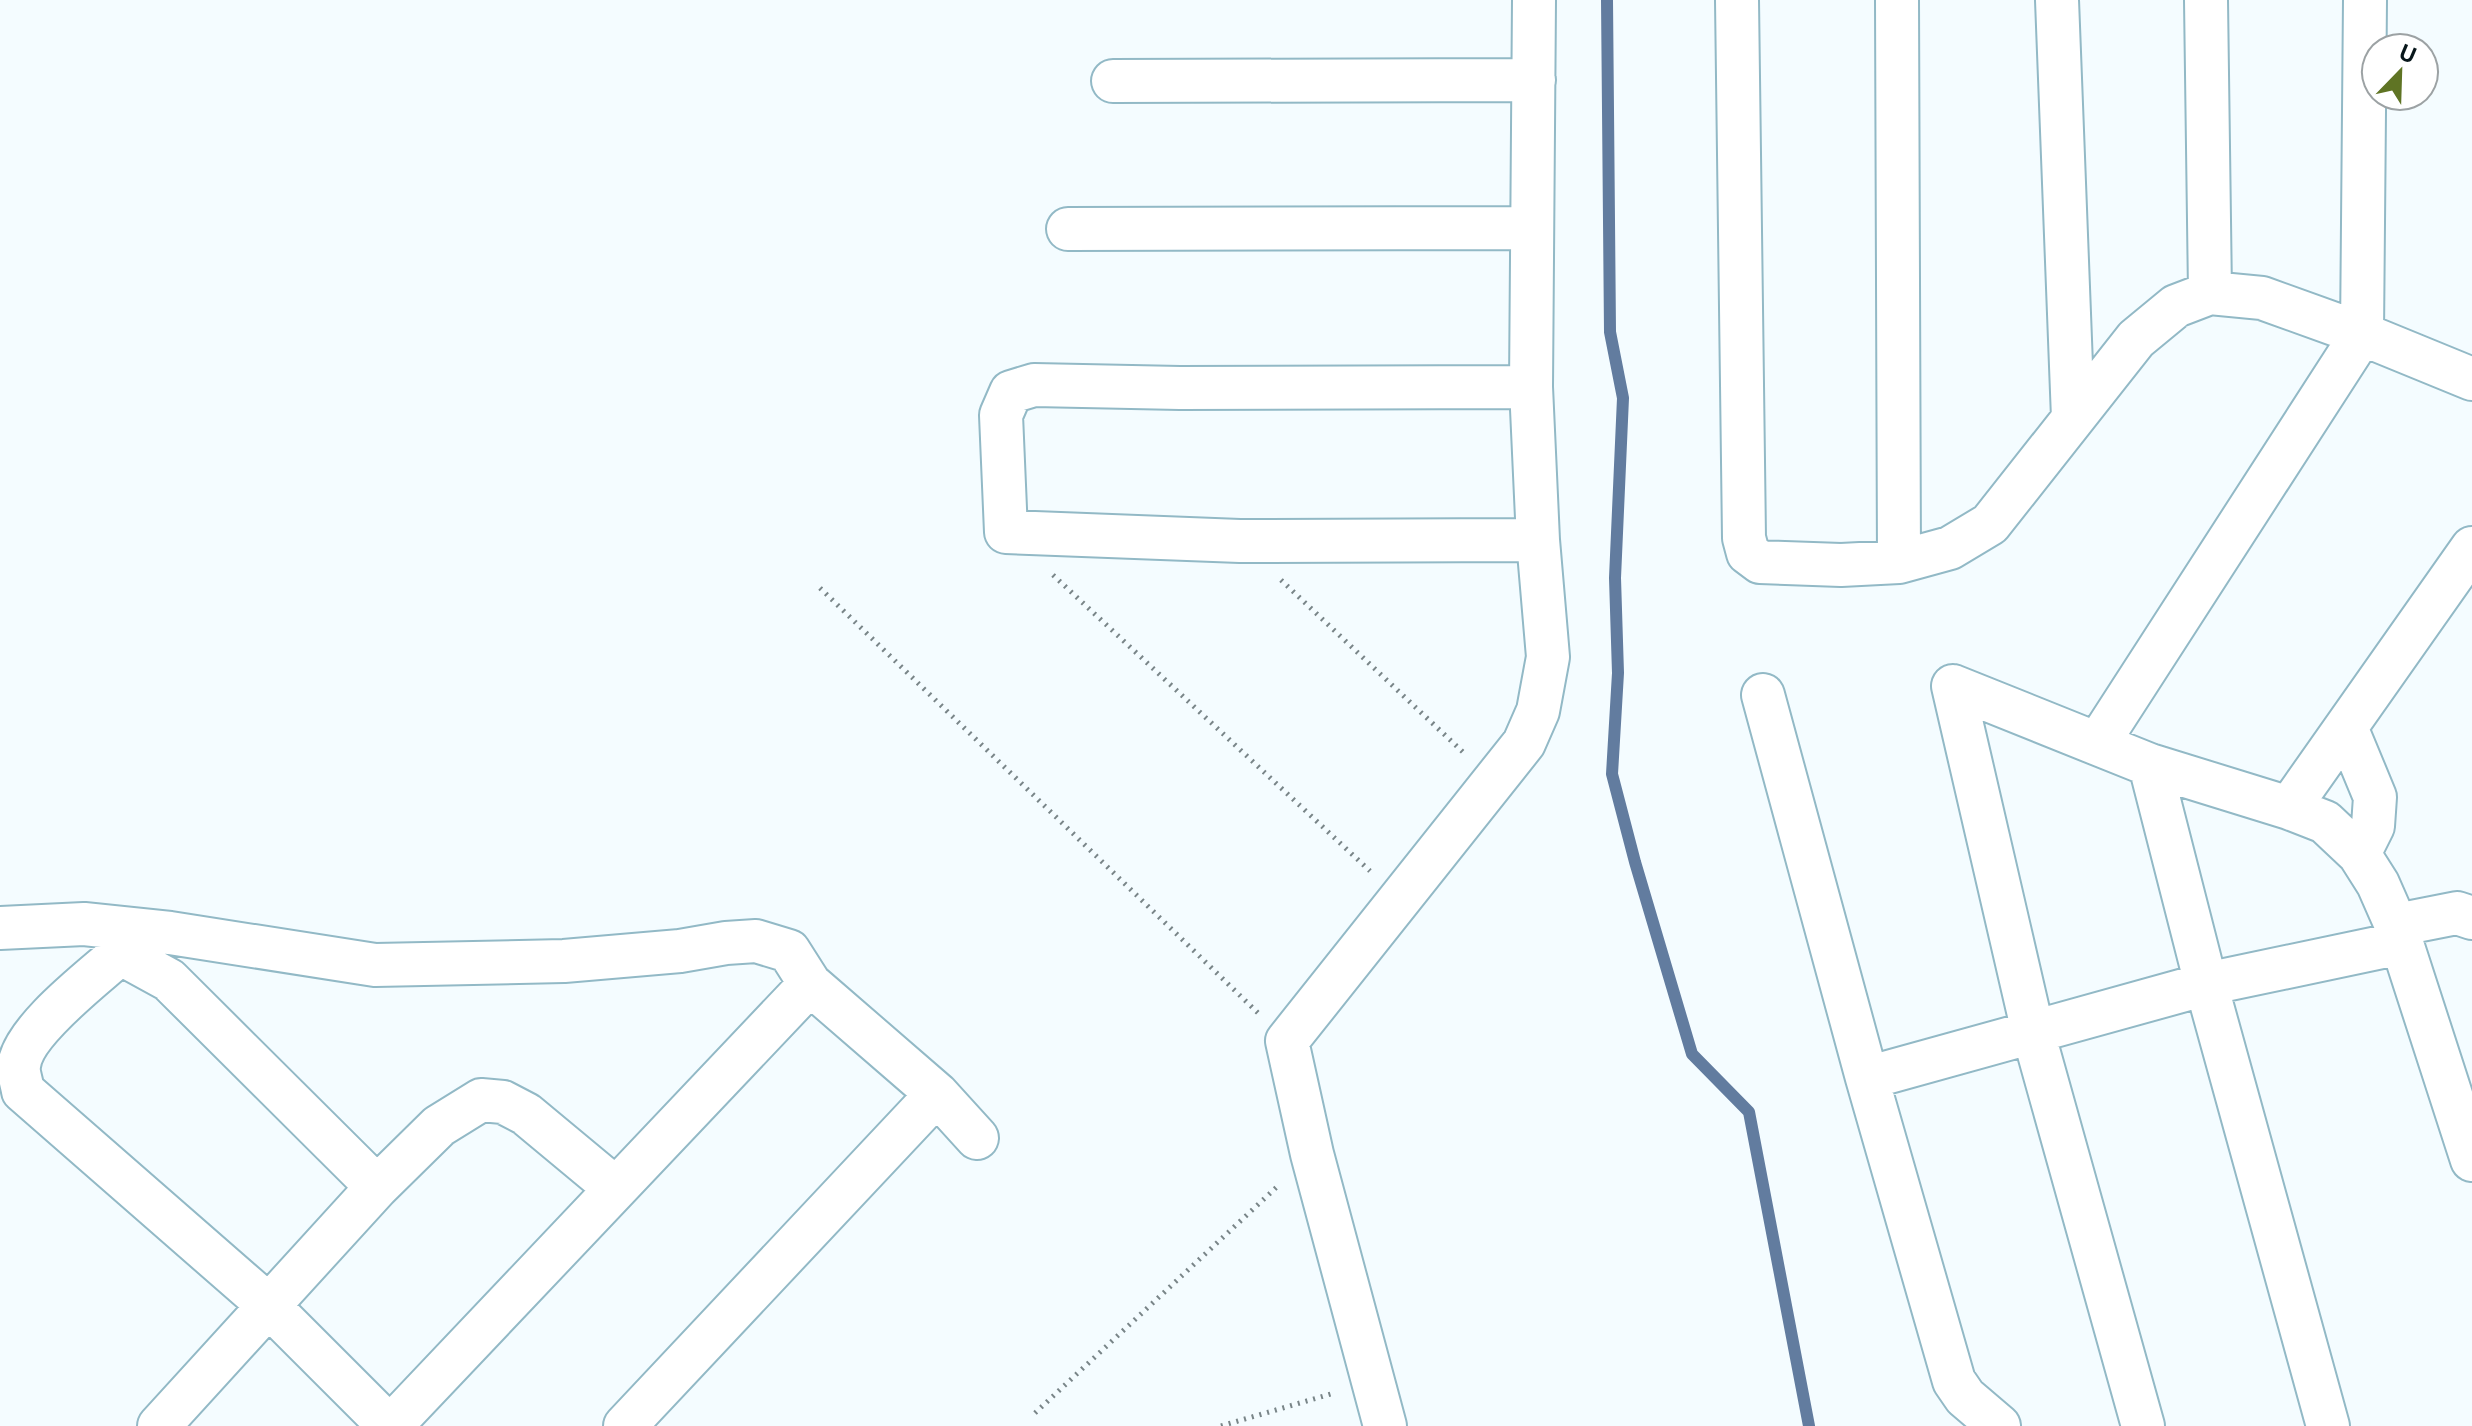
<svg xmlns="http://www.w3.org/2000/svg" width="2472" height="1426" viewBox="0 0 2472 1426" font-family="'Public Sans',sans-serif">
	<rect width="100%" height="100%" fill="#f4fcff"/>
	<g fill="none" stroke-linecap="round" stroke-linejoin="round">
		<path stroke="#627c9f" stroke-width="12" d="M1607 0 1610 332 1623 398 1615 578 1618 673 1612 774 1635 862 1692 1054 1749 1112 1809 1426"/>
		<g stroke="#92b9c6" stroke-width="46">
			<path id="street" d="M1737 0 1744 538 1748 553 1760 562 1841 565 1899 562 1950 548 1990 524 2136 339 2176 306 2210 293 2262 298 2362 334 2472 379
				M1897 0 1899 562
				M2057 0 2073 418
				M2206 0 2210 293
				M1113 81 1534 80
				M1068 229 1531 228
				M1531 387 1180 388 1034 385 1011 392 1001 415 1006 532 1240 541 1538 540
				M1953 686 2033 1032 2143 1426
				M1953 686 2150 765 2289 808 2325 822 2359 854 2378 884 2396 925
				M1763 695 1867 1078
				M2346 727 2375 797 2373 826 2359 854
				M2098 743 2362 334 2365 0
				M2150 765 2206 984 2328 1426
				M2289 808 2472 548
				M2472 918 2457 913 2396 925 2472 1160
				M0 928 84 924 170 933 375 965 564 961 680 951 726 943 756 941 789 951 810 984
				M377 1187 169 980 127 957 115 958C90 980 22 1032 19 1066 18 1073 22 1084 23 1091L268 1305 389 1426
				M159 1426 377 1187 439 1126 481 1100 503 1102 526 1114 615 1188
				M391 1426 810 984 937 1094 977 1138
				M625 1426 937 1094
				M1385 1426 1312 1154 1287 1041 1524 743 1538 711 1548 657 1538 540 1531 387 1534 0
				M1999 1426 1965 1397 1954 1381 1867 1078 2206 984 2401 943"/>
		</g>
		<path stroke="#798588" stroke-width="5" stroke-dasharray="2 6" stroke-linecap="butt" d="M1053 575 1370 871
			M1281 580 1466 755
			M820 588 1258 1013
			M1035 1413 1280 1184
			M1221 1426 1334 1393"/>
		<use href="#street" stroke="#fff" stroke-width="42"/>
	</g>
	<g transform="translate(2400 72) rotate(23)"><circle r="38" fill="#ffffff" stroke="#9ca2a4" stroke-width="2"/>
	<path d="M0-6L14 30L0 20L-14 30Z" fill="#5f7424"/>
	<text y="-12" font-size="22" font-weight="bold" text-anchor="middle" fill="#08171b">U</text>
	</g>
</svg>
